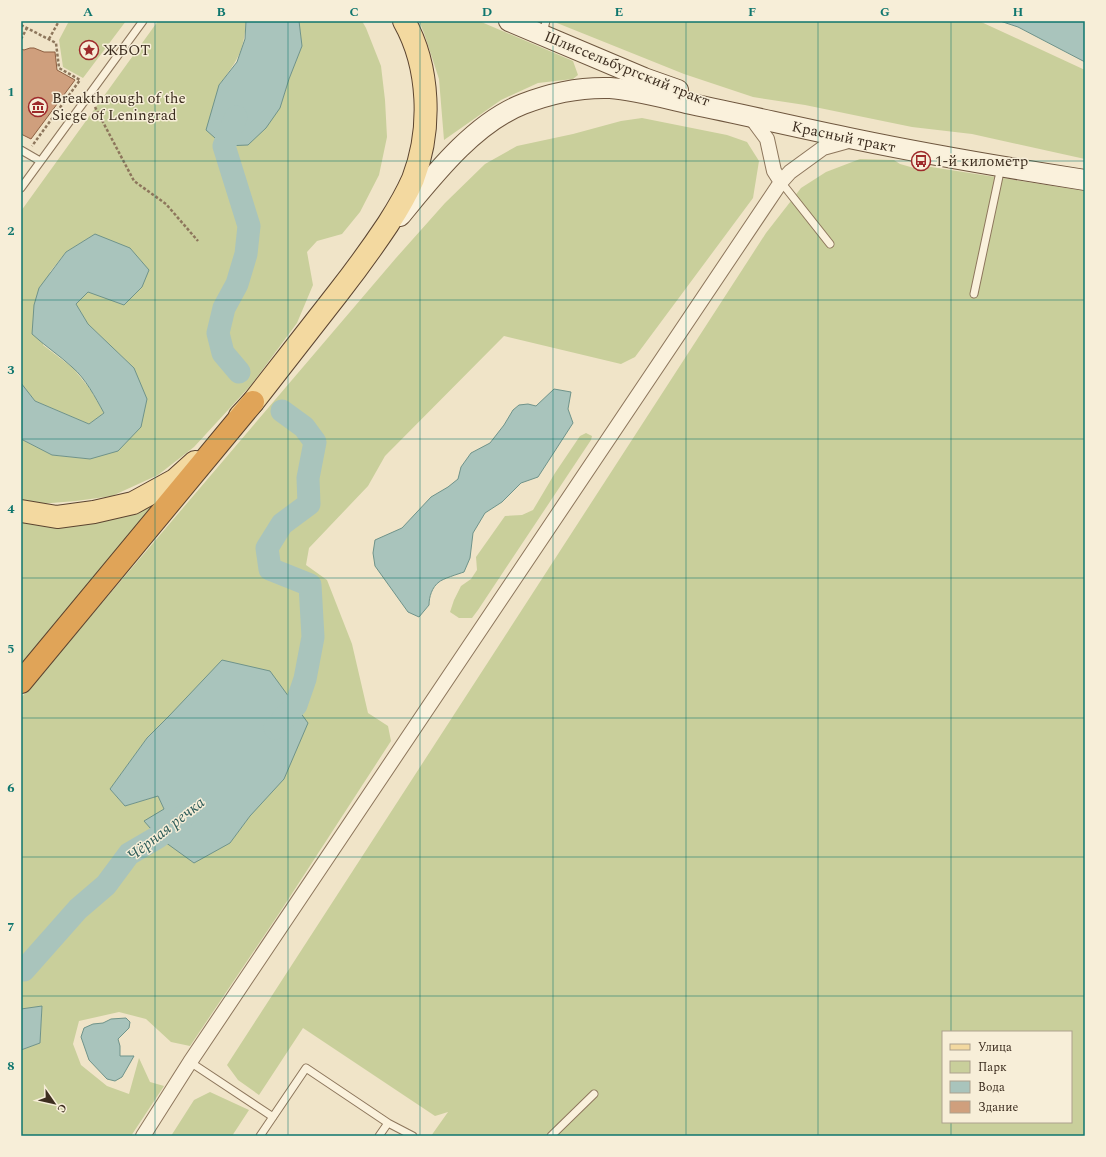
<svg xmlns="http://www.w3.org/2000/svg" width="1106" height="1157" viewBox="0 0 1106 1157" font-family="Spectral,serif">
	<rect width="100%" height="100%" fill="#f0e4c8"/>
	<path fill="#c9cf9b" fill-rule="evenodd" d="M69 21H126L83 78 63 67 59 40Z
		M158 21H246C244 52 237 61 219 85L280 108 289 79 302 46 299 21H362L366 28 381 66 385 100 387 137 379 175 360 212 342 234 317 241 307 252 313 285 297 323 252 384 194 447 158 475 112 496 76 501 39 504 21 500V439L52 455 90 459 134 368 88 324 76 304 88 292 95 234 66 252 50 272 43 345 73 368 90 389 104 413 89 424 35 401 21 383V211Z
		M419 21H479L573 61 578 75 573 79 538 83 501 100 444 140 439 79 424 33Z
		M552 21H979L1085 70V159L972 134 912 127 805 105 753 97 684 74Z
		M642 118 727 135 747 142 759 161 753 198 635 357 621 364 504 336 385 456 368 486 309 548 306 565 327 580 352 644 368 713 388 726 391 741 280 912 190 1046 171 1042 146 1019 119 1012 79 1021 73 1044 81 1065 107 1086 129 1094 139 1058 150 1082 164 1086 131 1136H21V1050L40 1043 42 1007 21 1009V698L396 258 445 203 485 164 517 146 573 134 621 121ZM169 716 250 816 230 843 164 809 158 796 125 806 110 789 147 738Z
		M860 159 894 160 900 164 914 168 931 167 1085 191V1136H431L448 1112 435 1116 303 1028 259 1095 238 1080 227 1065 766 233 801 188 826 172ZM943 1032H1071V1122H943Z
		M586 433 592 436 591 440 478 610 472 618H459L450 612 454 600 461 586 471 579 477 570 476 557 505 516 522 515 533 510 555 473 580 436Z
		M158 503 21 669V518L120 515Z
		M210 1092 249 1110 232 1136H171L194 1100Z"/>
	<path fill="#a9c4bc" stroke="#6f938a" d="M246 21H299L302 46 289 79 280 108 266 128 248 145 224 146 206 130 219 85 237 62 245 39Z
		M1000 21H1085V62L1018 27Z
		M95 234 130 248 149 270 142 287 124 305 88 292 76 304 88 324 134 368 147 399 141 427 118 451 90 459 52 455 21 439V383L35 401 89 424 104 413C95 397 86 379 72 367 59 355 45 346 32 334L34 305 39 288 66 252Z
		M554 389 571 392 568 409 573 423 538 477 521 483 502 502 485 513 473 533 470 558 464 572C458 574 442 579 439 582 432 587 429 597 429 605L419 617 408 612 375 566 373 553 375 540 402 528 431 497 448 487 458 479 461 467 471 453 490 443 504 425 513 410 519 405 528 404 536 406Z
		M222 660 270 671 308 723 284 779 250 816 230 843 194 863 158 837 144 821 164 809 158 796 125 806 110 789 147 738 169 716Z
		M42 1006 40 1043 21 1050V1009Z
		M126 1018 130 1022 129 1028 118 1039 120 1046V1056H134L122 1077 115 1081 107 1079 89 1060 81 1037 84 1028 93 1024 103 1023 111 1019Z"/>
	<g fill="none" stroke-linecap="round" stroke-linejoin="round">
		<path stroke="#a9c4bc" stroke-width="23" d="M236 117 224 146 249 226 246 254 237 284 224 308 218 333 223 353 239 372
			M275 728 296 705 305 679 313 637 310 585 270 569 267 548 282 524 309 504 308 478 315 442 304 427 282 411
			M21 970H24L78 909 106 885 129 854 158 837 183 817"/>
	</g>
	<path fill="#cf9f7d" stroke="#8d5f41" d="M30 48H34L44 52H55L57 70 75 80 31 139 21 134V49L24 50Z"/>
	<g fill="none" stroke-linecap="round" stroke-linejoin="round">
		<g stroke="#8d765c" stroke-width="9">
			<path id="lane" d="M543 33 546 21
				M21 150 40 161
				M781 182 830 244
				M21 188 143 21
				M974 294 1001 167
				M190 1062 273 1117
				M388 1123 413 1136
				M260 1136 306 1068 388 1123 379 1136
				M551 1136 594 1094"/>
		</g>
		<g stroke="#8d765c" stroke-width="16">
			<path id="street" d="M750 116 767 139 774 171 781 182
				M143 1136 190 1062 781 182 790 172 823 148 852 140"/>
		</g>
		<g stroke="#6f573f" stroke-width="22">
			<g id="secondary">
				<path d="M509 21 644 78 678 90"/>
				<path id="s1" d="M400 216C433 176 474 123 523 104 551 93 580 87 610 88 637 90 664 98 691 104 745 115 800 128 854 139 931 155 1008 168 1085 180"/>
			</g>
		</g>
		<g stroke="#5b4430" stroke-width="24">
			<path id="primary" d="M240 416 253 402C281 366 310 329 338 293 356 270 372 248 388 224 397 210 406 195 413 179 432 130 430 67 404 21
				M21 511 57 517 94 512 133 503 175 480 195 462"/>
		</g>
		<g stroke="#5b4430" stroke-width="24">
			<path id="highway" d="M21 682 253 402"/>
		</g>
		<path stroke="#8d765c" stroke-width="2.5" stroke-dasharray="3 2" stroke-linecap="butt" d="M21 25 56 43 59 68 80 80 32 146
			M21 39 27 28
			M49 39 59 21
			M95 107 134 181 166 204 198 241"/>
		<use href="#lane" stroke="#faf1dc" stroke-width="7"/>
		<use href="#street" stroke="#faf1dc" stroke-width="14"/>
		<use href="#secondary" stroke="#faf1dc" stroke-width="20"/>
		<use href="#primary" stroke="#f3d9a0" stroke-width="22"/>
		<use href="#highway" stroke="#e0a458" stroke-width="22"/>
	</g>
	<path fill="none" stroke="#0f766e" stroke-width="1" stroke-opacity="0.55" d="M155 21V1136M288 21V1136M420 21V1136M553 21V1136M686 21V1136M818 21V1136M951 21V1032M21 161H1085M21 300H1085M21 439H1085M21 578H1085M21 718H1085M21 857H1085M21 996H1085M951 1122V1136"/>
	<defs>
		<g id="sight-ring" transform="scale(1)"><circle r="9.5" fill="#f7eed8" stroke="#9e2a2b" stroke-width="1.5"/><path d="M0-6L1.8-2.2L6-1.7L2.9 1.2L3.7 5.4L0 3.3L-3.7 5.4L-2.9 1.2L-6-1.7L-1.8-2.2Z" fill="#9e2a2b"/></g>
		<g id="museum-ring" transform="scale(1)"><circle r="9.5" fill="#f7eed8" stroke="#9e2a2b" stroke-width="1.5"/><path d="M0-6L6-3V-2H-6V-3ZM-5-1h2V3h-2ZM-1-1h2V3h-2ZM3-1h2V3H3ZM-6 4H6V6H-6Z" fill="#9e2a2b"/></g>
		<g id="bus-ring" transform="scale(1)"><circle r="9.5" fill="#f7eed8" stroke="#9e2a2b" stroke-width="1.5"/><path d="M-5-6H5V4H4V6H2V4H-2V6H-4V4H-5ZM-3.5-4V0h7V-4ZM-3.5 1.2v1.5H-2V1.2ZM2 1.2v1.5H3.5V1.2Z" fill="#9e2a2b"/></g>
	</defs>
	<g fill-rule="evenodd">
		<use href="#sight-ring" x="89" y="50"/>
		<use href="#museum-ring" x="38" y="107"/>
		<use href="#bus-ring" x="921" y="161"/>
	</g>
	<g text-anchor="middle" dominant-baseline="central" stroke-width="3" stroke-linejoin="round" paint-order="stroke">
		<g font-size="15" fill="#3d2e20" stroke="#f7eed8" text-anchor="start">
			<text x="103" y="50">ЖБОТ</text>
			<text x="52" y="98">Breakthrough of the<tspan x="52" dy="17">Siege of Leningrad</tspan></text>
			<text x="935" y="161">1-й километр</text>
		</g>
		<g font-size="15" fill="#3d2e20" stroke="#f7eed8">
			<text transform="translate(627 69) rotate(22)">Шлиссельбургский тракт</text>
			<text stroke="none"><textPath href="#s1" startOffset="496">Красный тракт</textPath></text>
		</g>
		<g font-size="16" font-style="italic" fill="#2f5d5a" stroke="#f7eed8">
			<text transform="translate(166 829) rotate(-38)">Чёрная речка</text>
		</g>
	</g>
	<rect width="1106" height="1157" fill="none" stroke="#f7eed8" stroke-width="44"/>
	<rect x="942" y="1031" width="130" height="92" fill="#f7eed8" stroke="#ada18e"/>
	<rect x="950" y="1044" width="20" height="6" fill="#f3d9a0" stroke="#ada18e"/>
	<text x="978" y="1051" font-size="12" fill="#3d2e20">Улица</text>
	<rect x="950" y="1061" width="20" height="12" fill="#c9cf9b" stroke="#ada18e"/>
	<text x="978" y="1071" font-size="12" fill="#3d2e20">Парк</text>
	<rect x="950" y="1081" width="20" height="12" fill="#a9c4bc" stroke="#ada18e"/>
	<text x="978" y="1091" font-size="12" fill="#3d2e20">Вода</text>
	<rect x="950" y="1101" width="20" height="12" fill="#cf9f7d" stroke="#ada18e"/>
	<text x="978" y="1111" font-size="12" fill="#3d2e20">Здание</text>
	<g transform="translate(54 1103) rotate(124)" stroke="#f7eed8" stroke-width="3" paint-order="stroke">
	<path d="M0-3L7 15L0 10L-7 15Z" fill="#3d2e20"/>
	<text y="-6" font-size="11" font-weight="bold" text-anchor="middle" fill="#3d2e20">С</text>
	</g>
	<rect x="22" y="22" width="1062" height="1113" fill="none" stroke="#0f766e" stroke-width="1.5"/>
	<g font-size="13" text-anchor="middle" font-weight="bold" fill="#0f766e">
		<text x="88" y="16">A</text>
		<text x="221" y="16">B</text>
		<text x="354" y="16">C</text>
		<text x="487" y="16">D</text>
		<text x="619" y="16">E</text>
		<text x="752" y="16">F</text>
		<text x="885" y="16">G</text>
		<text x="1018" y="16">H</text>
		<text x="11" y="96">1</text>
		<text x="11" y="235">2</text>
		<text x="11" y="374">3</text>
		<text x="11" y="513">4</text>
		<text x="11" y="653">5</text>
		<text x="11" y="792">6</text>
		<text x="11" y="931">7</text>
		<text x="11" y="1070">8</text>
	</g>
</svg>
